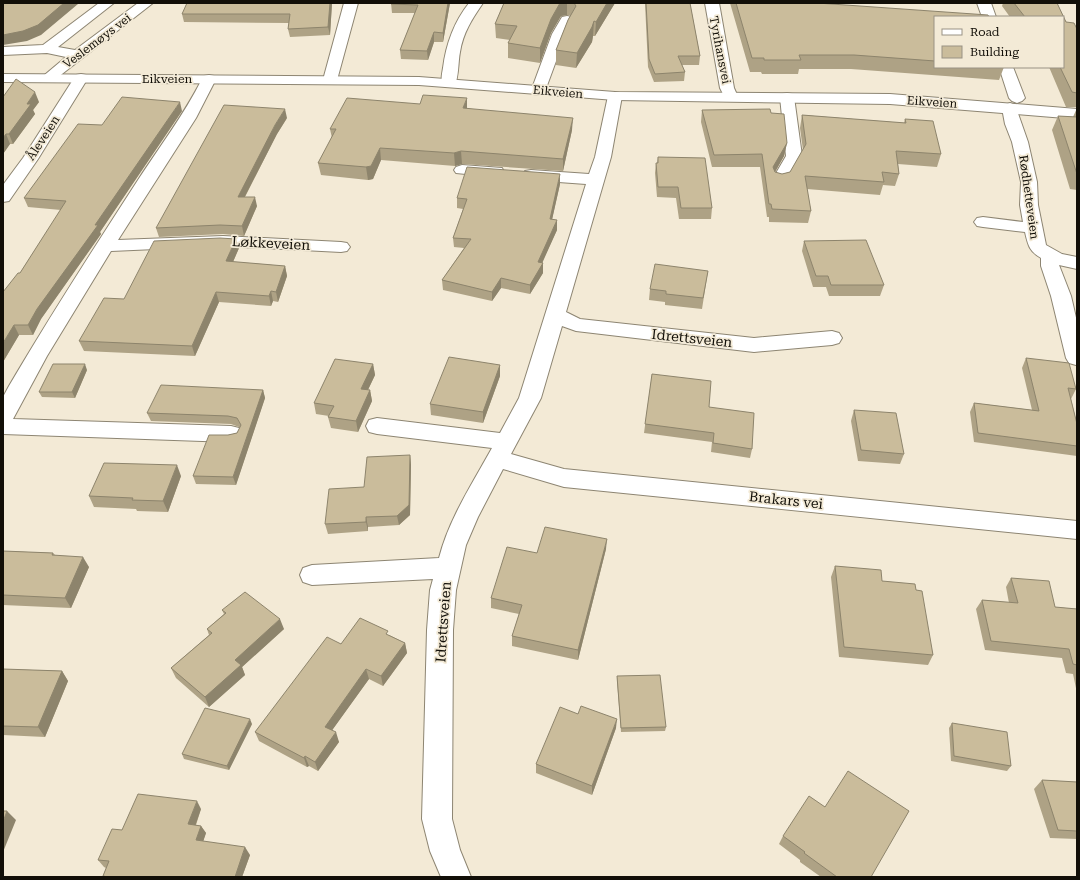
<svg xmlns="http://www.w3.org/2000/svg" width="1080" height="880" viewBox="0 0 1080 880" font-family="'Roboto Serif',serif">
	<rect width="100%" height="100%" fill="#f3ead6"/>
	<g fill="none" stroke-linecap="round" stroke-linejoin="round">
		<g stroke="#8d8572" stroke-width="2">
			<path id="minor" d="M99 3H114L58 47 75 50 138 3H153L53 81 48 82 43 81 41 78 66 57 47 53 3 55V47L43 45Z
				M344 3H358L337 80 335 83 330 84 325 83 323 80Z
				M469 3H483C472 19 463 33 460 52 458 61 459 79 454 86L449 87 444 86C440 81 442 74 443 68 446 44 454 22 469 3Z
				M705 3H719L734 88 738 97 736 100 731 101 726 100 720 88Z
				M977 3H991L996 17H982Z
				M567 16 572 17 574 20 566 34 545 91 543 94 538 95 533 94 531 91 552 34 562 17Z
				M999 67H1013L1025 98 1022 101 1017 103 1012 101 1009 98Z
				M81 74 86 75 88 78 38 159 9 201 3 202V185L23 158 76 75Z
				M209 75 214 76 216 79 196 118 118 240 223 236 341 242 347 243 350 247 347 251 341 252 223 246 111 251 47 356 13 419 231 426 239 428 242 434 239 440 231 442 3 434V397L9 386C50 316 94 248 138 180 160 146 184 115 202 79L204 76Z
				M615 92 620 93 622 96 611 157 566 312 580 319 754 338 832 331 839 333 842 338 839 343 832 345 754 352 576 331 562 326 541 398 511 454 564 469 1077 521V539L564 487 503 469 478 517 466 545 456 590 453 630 452 819 460 850 471 877H441L430 851 422 819 427 630 430 590 433 579 312 585 303 582 300 575 303 568 312 565 439 558C449 519 472 484 492 448L377 434 369 432 366 426 369 420 377 418 500 433 519 398 586 184 531 180 525 179 523 175 525 171 531 170 589 174 595 157 608 96 610 93Z
				M787 93 792 94 794 97 802 156 786 184 780 185 774 184 772 180 786 156 780 97 782 94Z
				M1010 103 1015 105 1028 142 1037 182 1038 205 1046 245 1062 254 1077 257V269L1059 265 1071 296 1077 322 1076 365 1069 363 1066 358 1051 296 1041 266V258C1029 251 1028 245 1025 232L983 227 977 226 974 222 977 218 983 217 1023 222 1020 205 1021 182 1012 142 1005 124 1002 108 1005 105Z
				M462 165 502 168 504 172 502 176 496 177 456 173 454 170 456 167Z"/>
		</g>
		<g stroke="#8d8572" stroke-width="2">
			<path id="major" d="M3 74 419 77 615 92 890 94 1077 109V119L890 104 615 100 419 85 3 82Z"/>
		</g>
		<use href="#minor" fill="#fff" fill-rule="evenodd"/>
		<use href="#major" fill="#fff" fill-rule="evenodd"/>
	</g>
	<path fill="#aea285" d="M187 3H332L330 35 290 37 288 29 289 23 184 22 182 14Z
		M391 3H450L443 42H434L428 60 401 59 400 50 415 13H392Z
		M504 3H615L595 36H593L592 42 576 68 556 65V50L570 15H567L561 16 551 33 540 63 508 58V43L510 40 496 38 495 24Z
		M645 3H690L700 56 699 65H682L685 72 684 81 654 82 648 67Z
		M730 3H817L935 17V67H1004L999 80 851 69H799L798 74H762L761 72H750Z
		M1003 3H1057L1066 22 1077 29V107H1066L1049 67H1063V17H1010L1002 6Z
		M3 97 39 102 33 110 35 114 13 144H10L3 154Z
		M467 108 572 130 563 171 462 164 455 166 381 160 373 179 368 180 321 175 318 163 332 138 330 129Z
		M1077 108V190L1070 189 1052 130 1058 116 1073 117Z
		M702 110 771 113 787 143 784 156 775 172 782 174 790 172 803 150 800 128 802 115 904 123 905 119 941 154 937 167 898 164 899 174 895 186 883 185 880 195 807 189 811 211 808 223 769 222V217H767L760 167H712L701 122Z
		M182 111 100 232 101 234 41 319 33 335H19L3 362 20 273 61 210 28 207 24 198 102 125Z
		M287 118 277 134 245 197 257 206 244 236 223 234 159 237 156 228Z
		M658 157 712 208 711 219H679L676 198 657 197 655 173 656 163H657Z
		M560 184 552 219 557 230 542 262 543 263V273L530 294 501 288 492 301 443 290 442 280 464 248 454 247 453 238 463 209 457 208V198Z
		M804 241 884 285 880 296H829L826 287H813L802 251Z
		M239 248 233 262 285 266 287 276 278 302 273 301 271 306 219 302 195 356 84 351 79 341 124 299Z
		M708 271 702 309 665 305V302L649 300 650 289Z
		M1026 358 1076 389 1071 399 1077 424V456L974 442 970 412 974 403 1032 410 1022 368Z
		M373 364 375 375 368 390H370L372 401 358 432 331 428 328 417 329 416 316 414 314 403Z
		M500 365V376L483 423 431 415 430 404Z
		M87 370 75 398 42 397 39 392Z
		M652 374 709 407 752 449 750 458 711 452 712 442 644 433Z
		M263 390 265 398 236 485 196 484 193 476 228 435 237 433 240 427H239L231 424 151 421 147 413Z
		M854 410 904 454 900 464 858 461 851 421Z
		M410 455 411 465 410 515 399 525 368 527V531L328 534 325 524 364 487Z
		M181 476 168 512 137 511 136 509 94 507 89 496Z
		M606 549 578 660 512 646V636L519 614 491 608V598L537 553Z
		M3 551 53 553 55 555 89 567 71 608 3 605Z
		M835 566 882 581 916 590 933 655 928 665 839 657 831 577Z
		M1011 578 1055 607 1077 609V693L1073 674 1066 673 1062 658 985 650 976 609 982 600 1009 603 1006 587Z
		M222 610 284 629 242 667 245 675 209 707 176 678 171 668 209 635 207 629 224 614Z
		M389 635 405 643 407 653 383 686 369 679 332 730 339 742 318 771 309 766 307 767 259 741 255 732 341 644Z
		M3 669 62 671 68 681 45 737 3 735Z
		M617 676 666 727 665 731 621 732 617 681Z
		M952 723 1011 766 1007 771 951 761 949 728Z
		M252 724 229 770 184 759 182 754Z
		M616 728 592 795 536 773V764Z
		M1042 780 1077 782V839L1050 838 1034 789Z
		M201 809 196 825 201 826 206 833 203 841 250 855 242 877H103V876L106 868 104 867 98 860 122 830Z
		M783 836 871 877H821L800 862V860L779 844Z"/>
	<path fill="#8d846c" d="M64 3H78V4L41 35 27 41 3 45V35Z
		M330 3H332L330 35 328 27Z
		M448 3H450L443 42V33Z
		M560 3H567V15L561 16 551 33 540 63V48L551 19Z
		M607 3H615L595 36 596 22Z
		M594 21 593 36 592 42 576 68 577 53Z
		M434 32V42L428 60 427 51Z
		M35 92 39 102 33 110 35 114 13 144 9 134 27 104Z
		M467 98V110L463 108Z
		M180 102 182 111 100 232 101 234 41 319 33 335 28 325 37 309Z
		M285 109 287 118 277 134 240 206 238 197 275 125Z
		M573 118 572 130 563 171V159Z
		M6 134 10 144 3 154V138Z
		M787 143 784 156 771 179 773 167Z
		M380 148 381 160 373 179 368 180 366 167Z
		M461 151 462 164 455 166 454 153Z
		M560 174V184L550 229V219Z
		M255 197 257 206 244 236 242 226Z
		M557 220V230L540 268 543 263V273L530 294V285L538 262Z
		M236 239 239 248 229 271 226 261Z
		M285 266 287 276 278 302 276 292Z
		M501 278V288L492 301V292Z
		M271 291 273 301 271 306 269 296Z
		M216 292 219 302 195 356 192 346Z
		M14 325 19 335 3 362V343Z
		M85 364 87 370 75 398 72 392Z
		M373 364 375 375 363 400 361 389Z
		M500 365V376L483 423V412Z
		M263 390 265 398 236 485 233 477Z
		M370 390 372 401 358 432 356 421Z
		M410 455 411 465 410 515 399 525 397 516Z
		M177 465 181 476 168 512 163 501Z
		M366 517 368 527V531L366 522Z
		M607 539 606 549 578 660V650Z
		M83 557 89 567 71 608 65 598Z
		M280 619 284 629 242 667 245 675 209 707 205 697 235 660Z
		M405 643 407 653 383 686 381 676Z
		M366 669 369 679 328 736 325 727Z
		M62 671 68 681 45 737 38 727Z
		M250 719 252 724 229 770 227 766Z
		M617 719 616 728 592 795V786Z
		M336 732 339 742 318 771 315 762Z
		M305 756 309 766 307 767 304 758Z
		M197 801 201 809 193 832 188 824Z
		M7 811 16 820 3 852V822Z
		M201 826 206 833 201 848 196 840Z
		M245 847 250 855 242 877H235Z"/>
	<path fill="#cabc9b" stroke="#8d846c" d="M3 3H64L38 25 23 31 3 35Z
		M187 3H330L328 27 288 29 290 14H182Z
		M391 3H448L443 33 434 32 427 51 400 50 418 5 391 4Z
		M504 3H560L551 19 540 48 508 43 517 26 495 24Z
		M574 3H607L596 22 594 21 592 27 577 53 556 50 568 20 576 6Z
		M646 3H690L700 56H678L685 72 655 74 649 59Z
		M736 3H817L988 15 989 17H935V61L854 55H799L801 60H764V58H752Z
		M1014 3H1057L1066 22 1074 23 1077 29V93L1072 92 1060 67H1063V17H1025Z
		M16 79 35 92 27 104H31L9 134H6L3 138V97Z
		M423 95 467 98 463 108 573 118 563 159 461 151 454 153 380 148 371 166 366 167 318 163 336 129H330L347 98 420 104Z
		M122 97 180 102 95 225H98L37 309 28 325H14L3 343V292L18 273H20L66 201 24 198 78 124 102 125Z
		M224 105 285 109 275 125 238 197H255L242 226 220 225 156 228Z
		M770 109 771 113 784 114 787 143 773 167 775 172 782 174 790 172 806 144 802 115 906 123 905 119 933 121 941 154 896 151 899 174 882 172 884 182 805 176 811 211 772 209 771 204H769L762 154 714 155 702 110Z
		M1058 116 1077 117V174Z
		M658 157 705 158 712 208H681L678 187H658L656 163H658Z
		M467 167 560 174 550 219 557 220 538 262 543 263 530 285 501 278 492 292 442 280 471 239 453 238 467 199 457 198Z
		M220 238 236 239 226 261 285 266 276 292 271 291 269 296 216 292 192 346 79 341 104 298 124 299 154 241Z
		M866 240 884 285H831L828 276H816L804 241Z
		M655 264 708 271 703 298 666 294V291L650 289Z
		M449 357 500 365 483 412 430 404Z
		M1026 358 1069 363 1076 389 1068 388 1077 424V446L978 433 974 403 1039 411Z
		M335 359 373 364 361 389 370 390 356 421 328 417 334 406 314 403Z
		M53 364H85L72 392H39Z
		M652 374 711 381 709 407 754 413 752 449 713 443 714 433 645 424Z
		M161 385 263 390 233 477 193 476 209 435H228L237 433 241 425 237 418 228 416 147 413Z
		M854 410 896 413 904 454 861 450Z
		M410 455 409 505 397 516 366 517V522L325 524 329 489 364 487 367 457Z
		M104 463 177 465 163 501 132 500 133 498 89 496Z
		M545 527 607 539 578 650 512 636 522 605 491 598 507 547 537 553Z
		M3 551 53 553 52 555 83 557 65 598 3 595Z
		M835 566 881 570 882 581 915 584 916 590 922 591 933 655 844 647Z
		M1011 578 1049 581 1055 607 1077 609V665L1073 664 1069 649 991 641 982 600 1018 603Z
		M245 592 280 619 235 660 241 665 205 697 171 668 212 633 207 629 226 613 222 610Z
		M360 618 388 631 386 634 405 643 381 676 366 669 325 727 336 732 315 762 305 756 304 758 255 732 327 637 341 644Z
		M3 669 62 671 38 727 3 726Z
		M660 675 666 727 621 728 617 676Z
		M581 706 617 719 592 786 536 764 560 707 578 714Z
		M205 708 250 719 227 766 182 754Z
		M952 723 1007 732 1011 766 954 756Z
		M848 771 909 811 871 877H837L804 853 805 852 783 836 809 796 825 807Z
		M1042 780 1077 782V831L1058 830Z
		M138 794 197 801 188 824 201 826 196 840 245 847 235 877H108L103 876 109 861 98 860 112 829 122 830Z
		M3 811H7L3 822Z"/>
	<g text-anchor="middle" dominant-baseline="central" stroke-width="3.5" stroke-linejoin="round" paint-order="stroke">
		<g font-size="12" fill="#120f08" stroke="#f3ead6">
			<text transform="translate(97 41) rotate(-37)">Veslemøys vei</text>
			<text transform="translate(720 50) rotate(79)">Tyrihansvei</text>
			<text x="167" y="79">Eikveien</text>
			<text transform="translate(558 92) rotate(5)">Eikveien</text>
			<text transform="translate(932 102) rotate(4)">Eikveien</text>
			<text transform="translate(43 138) rotate(-57)">Åleveien</text>
			<text transform="translate(1029 197) rotate(82)">Rødhetteveien</text>
		</g>
		<g font-size="14" fill="#120f08" stroke="#f3ead6">
			<text transform="translate(271 243) rotate(3)">Løkkeveien</text>
			<text transform="translate(692 338) rotate(6)">Idrettsveien</text>
			<text transform="translate(786 500) rotate(6)">Brakars vei</text>
			<text transform="translate(443 622) rotate(-86)">Idrettsveien</text>
		</g>
	</g>
	<rect width="1080" height="880" fill="none" stroke="#120f08" stroke-width="8"/>
	<rect x="934" y="16" width="130" height="52" fill="#f3ead6" stroke="#999284"/>
	<rect x="942" y="29" width="20" height="6" fill="#ffffff" stroke="#999284"/>
	<text x="970" y="36" font-size="12" fill="#120f08">Road</text>
	<rect x="942" y="46" width="20" height="12" fill="#cabc9b" stroke="#999284"/>
	<text x="970" y="56" font-size="12" fill="#120f08">Building</text>
</svg>
